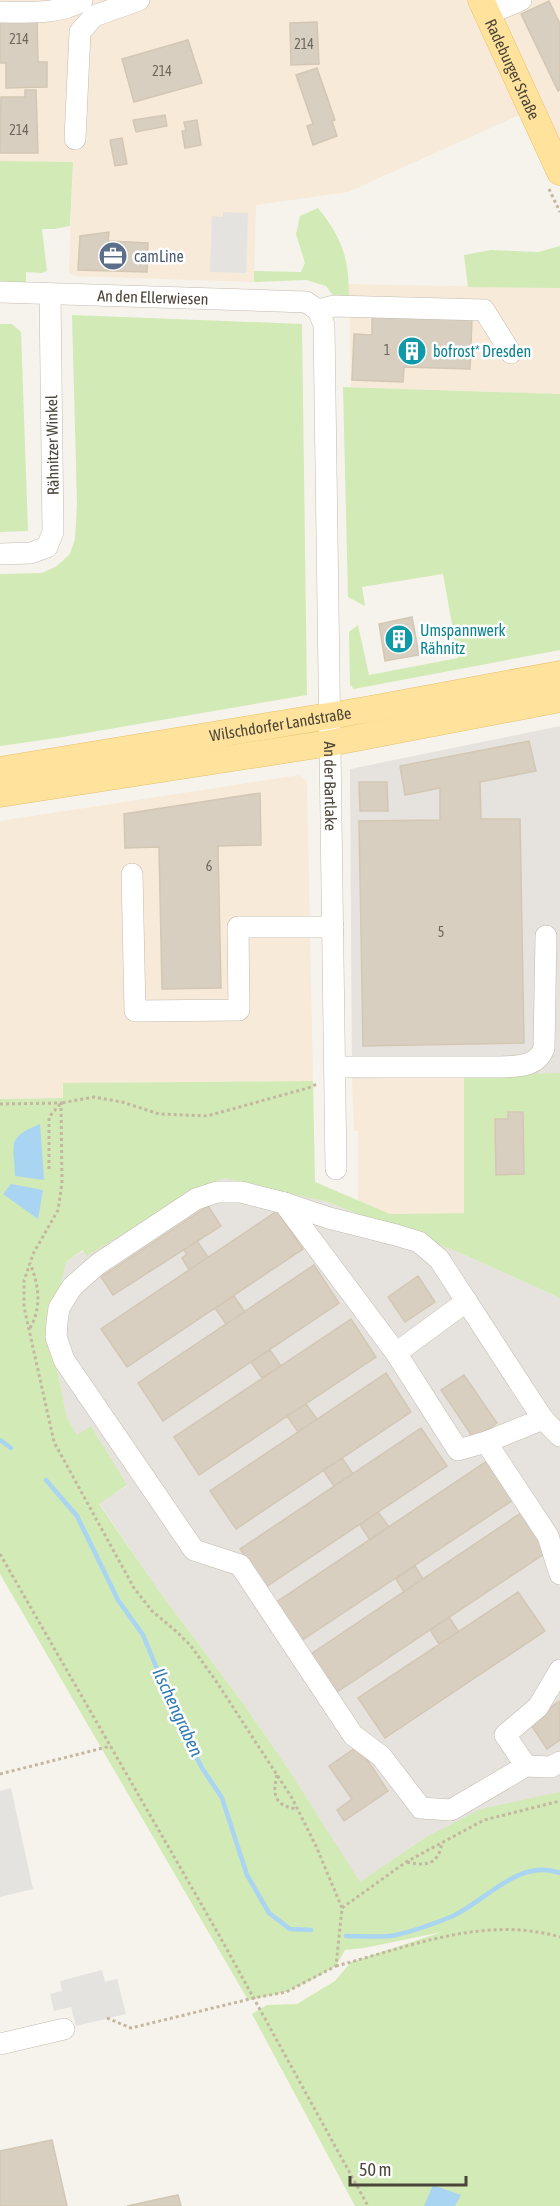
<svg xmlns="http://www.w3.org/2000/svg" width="560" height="2206" viewBox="0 0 560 2206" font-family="'Asap Condensed',sans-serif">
	<rect width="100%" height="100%" fill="#f6f3ec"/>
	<path fill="#f7ead8" d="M0 0H472L524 113 348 192 256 205 254 282 74 276 69 272 73 162 0 161Z
		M489 0H560V152Z
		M349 284 560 288V394L351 387Z
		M300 775 307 782 313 1081 63 1083V1098L0 1099V821Z
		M464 1075 465 1213 390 1214 358 1201V1131H354L352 1079Z"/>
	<path fill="#e6e2dd" d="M560 726V1073L352 1079 350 769Z
		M220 1162 458 1252 560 1298V1792L426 1837 360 1883 289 1770 245 1706 159 1591 99 1503 127 1486 91 1426 77 1436 67 1418 50 1335 66 1262Z"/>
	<path fill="#d2eab5" d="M0 161 73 162 70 226 54 229H42L47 271 42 273 26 272V285L0 284Z
		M318 208C343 239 349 259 349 298H335L326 286 306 280 254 282V271L301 272 305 263 296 234 300 216Z
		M560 246V288L468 287 464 255 491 250 538 252Z
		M72 315 302 324 307 695 57 738 0 746V574L42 573 57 566 70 554 75 539 77 504Z
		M0 324H12L21 332 28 531 0 532Z
		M343 387 560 394V650L354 689 350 685 349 632 358 625 369 675 458 658 443 574 362 587 365 606 348 597Z
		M560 1073V1298L458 1252 324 1201 224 1178 193 1190 87 1256 83 1250 66 1262 50 1335 67 1418 77 1435 91 1426 127 1485 99 1504 159 1591 245 1706 289 1770 360 1882 426 1837 481 1809 560 1792V2206H355L252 2014 267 2005 297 2004 335 1981 351 1962 442 1932 364 1948 345 1950 336 1966 313 1979 286 1992 248 2000 0 1574V1099L63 1098V1083L313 1081 315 1182 390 1214 464 1213V1075Z"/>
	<path fill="#e5e3e0" d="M223 212 248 213 246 273 210 272 212 216 223 217Z
		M11 1788 33 1889 0 1897V1791Z
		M102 1970 105 1982 117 1979 126 2014 76 2026 71 2007 54 2011 50 1994 62 1991 60 1981Z"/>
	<path fill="#a9d4f2" d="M40 1124 44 1180 15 1176C14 1143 6 1138 40 1124Z
		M11 1184 43 1190 38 1219 3 1194Z
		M433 2185 461 2195 455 2206H424Z"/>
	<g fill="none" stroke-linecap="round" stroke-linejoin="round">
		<path stroke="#a9d4f2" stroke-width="4.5" d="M0 1440 11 1448
			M46 1480 77 1516 118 1600 143 1635 182 1729 202 1768 222 1798 247 1875 269 1913 290 1929 311 1930
			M346 1936C362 1936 381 1938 396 1935 414 1931 436 1923 453 1916 487 1900 519 1858 560 1873"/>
	</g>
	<path fill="#d8cfc1" stroke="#d3c7b4" stroke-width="1.5" d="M549 1 560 24V90L558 91 521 14Z
		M37 16 38 62H47V87L6 88V63H0V17Z
		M317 22 319 64 291 65 290 23Z
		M188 40 202 83 134 102 122 59Z
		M317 68 335 120 332 121 337 136 313 145 307 126 313 124 296 75Z
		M25 90H36L38 153H0L1 97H25Z
		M165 115 167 126 136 132 133 120Z
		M197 120 201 145 185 148 182 131H186L184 122Z
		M122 138 127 164 115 166 110 140Z
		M109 232 108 241 148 243 147 272 78 270 80 236Z
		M372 316 472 319 470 369 404 367 403 382 352 380 354 334 372 335Z
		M412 617 419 655 385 661 379 624Z
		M529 741 536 771 480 782 481 819H520L524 1043 363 1046 359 821 440 820V788L405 795 400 766Z
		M359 782H387L388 811H360Z
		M260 793 261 845 218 846 221 988 162 989 159 847 125 848 124 814Z
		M508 1112H523L524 1174 496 1175 495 1119H508Z
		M208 1206 221 1226 113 1295 101 1277Z
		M277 1211 303 1249 127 1367 101 1329Z
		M197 1241 208 1257 189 1270 182 1258 187 1254 184 1250Z
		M314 1265 339 1303 163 1421 138 1383Z
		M418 1276 435 1302 405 1322 388 1297Z
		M234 1296 245 1312 226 1324 215 1308Z
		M351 1319 376 1357 199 1475 174 1437Z
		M270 1350 281 1366 262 1378 251 1362Z
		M386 1373 411 1412 236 1529 210 1491Z
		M464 1375 497 1423 474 1439 441 1390Z
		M306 1404 317 1419 298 1432 287 1416Z
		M421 1428 447 1466 266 1587 240 1549Z
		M342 1458 353 1474 334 1486 323 1470Z
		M487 1461 513 1500 301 1641 275 1603Z
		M378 1512 389 1527 370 1540 360 1525Z
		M521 1513 547 1552 337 1692 311 1654Z
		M415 1566 423 1579 404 1592 396 1579Z
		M518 1592 545 1631 385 1738 358 1698Z
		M449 1617 459 1632 439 1644 430 1630Z
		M560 1701V1740L547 1749 529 1722Z
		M358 1746 388 1791 344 1821 337 1810 352 1799 329 1766Z
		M52 2140 67 2206H0V2151Z
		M178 2195 181 2206H127Z"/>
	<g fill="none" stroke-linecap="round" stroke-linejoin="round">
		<g stroke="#c2bbae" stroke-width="22">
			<g id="minor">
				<path d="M0 12C28 12 57 15 82 1"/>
				<path d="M488 14 521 0"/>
				<path d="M75 139 80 32 94 16 139 0"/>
				<path id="s1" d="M0 292 306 302 318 310 324 325 336 1169"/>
				<path d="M318 310 334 306 484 310 511 353"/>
				<path d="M0 554 31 553 47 547 53 532 50 294"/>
				<path d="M132 874 135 1011 239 1010 238 927H333"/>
				<path d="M335 1067H498C516 1066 537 1068 544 1048L546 936"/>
				<path d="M284 1203 396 1353 458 1450 486 1442 543 1419"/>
				<path d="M396 1353 467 1301"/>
				<path d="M560 1436 543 1419 439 1259 419 1242 396 1235 329 1218 284 1203 241 1192H217L196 1199 98 1264 72 1287 59 1308 57 1322 56 1337 64 1360 194 1550 240 1565 353 1735 381 1756 421 1808 451 1810 526 1766 551 1767 560 1762"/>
				<path d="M486 1442 548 1536 560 1574"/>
				<path d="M526 1766 505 1735 538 1707 560 1670"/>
				<path d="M0 2044 64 2029"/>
			</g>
		</g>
		<g stroke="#e6c16a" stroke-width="27">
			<g id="major">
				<path id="s2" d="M481 0 560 172"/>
				<path id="s3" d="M0 770 365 710 560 674"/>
				<path d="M0 794 330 743 560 699"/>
			</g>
		</g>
		<path stroke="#c4b79f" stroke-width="3" stroke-dasharray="3 3" stroke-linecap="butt" d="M549 189 560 212
			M0 1104 61 1103 62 1183 58 1210 33 1254 24 1281V1307L54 1442 134 1588 152 1611 177 1632 191 1646 216 1681 292 1798 316 1846 342 1908
			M49 1169V1117L61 1103 94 1097 122 1102 159 1114 207 1116 308 1088 317 1084
			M30 1328C42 1307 39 1286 30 1263
			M0 1554 219 1935 368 2206
			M0 1774 111 1746
			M277 1775C272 1795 275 1806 297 1809
			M407 1862C427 1867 439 1864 442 1842
			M336 1966C409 1947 485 1915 560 1937
			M107 2018 131 2028 254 1998 286 1992 336 1966 342 1908 406 1862 484 1820 560 1801"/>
		<use href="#minor" stroke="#fff" stroke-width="21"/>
		<use href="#major" stroke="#ffe39c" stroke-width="26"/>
	</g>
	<defs>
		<g id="office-disc" transform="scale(1.5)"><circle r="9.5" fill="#5c6f8a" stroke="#fff"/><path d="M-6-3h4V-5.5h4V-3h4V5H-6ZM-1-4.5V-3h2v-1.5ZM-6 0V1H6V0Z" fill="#fff"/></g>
		<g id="building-disc" transform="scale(1.5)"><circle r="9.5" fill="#0f9aa8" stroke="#fff"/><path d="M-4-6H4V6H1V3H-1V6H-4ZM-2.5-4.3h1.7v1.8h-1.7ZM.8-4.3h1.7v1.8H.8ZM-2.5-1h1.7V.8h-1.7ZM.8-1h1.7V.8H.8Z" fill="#fff"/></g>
	</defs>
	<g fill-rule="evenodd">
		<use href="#office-disc" x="113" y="256"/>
		<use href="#building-disc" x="412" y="351"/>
		<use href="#building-disc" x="399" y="639"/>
	</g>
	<g text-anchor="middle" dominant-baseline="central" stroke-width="5" stroke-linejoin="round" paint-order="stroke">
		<g font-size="14" fill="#6e675b">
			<text x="19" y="39">214</text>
			<text x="304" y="44">214</text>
			<text x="162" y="71">214</text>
			<text x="19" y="130">214</text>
			<text x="387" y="350">1</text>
			<text x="209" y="866">6</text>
			<text x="441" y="932">5</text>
		</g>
		<g font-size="16" fill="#4b4439" stroke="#fff">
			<text stroke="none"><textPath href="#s2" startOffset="76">Radeburger Straße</textPath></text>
			<text stroke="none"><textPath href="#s1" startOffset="153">An den Ellerwiesen</textPath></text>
			<text transform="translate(52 445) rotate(-91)">Rähnitzer Winkel</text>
			<text stroke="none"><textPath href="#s3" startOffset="284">Wilschdorfer Landstraße</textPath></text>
			<text stroke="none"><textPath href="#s1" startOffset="798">An der Bartlake</textPath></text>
		</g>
		<g font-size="16" fill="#4e5e75" stroke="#fff" text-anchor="start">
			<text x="134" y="256">camLine</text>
		</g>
		<g font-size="16" fill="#0d838f" stroke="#fff" text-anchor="start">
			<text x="433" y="351">bofrost* Dresden</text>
			<text x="420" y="630">Umspannwerk<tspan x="420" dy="18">Rähnitz</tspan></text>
		</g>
		<g font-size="18" font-style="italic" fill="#2e7ab2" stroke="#fff">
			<text transform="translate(178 1712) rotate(65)">Ilschengraben</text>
		</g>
	</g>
	<path d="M350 2176v9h116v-9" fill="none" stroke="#4b4439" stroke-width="3"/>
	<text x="359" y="2176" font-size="18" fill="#4b4439" stroke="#ffffff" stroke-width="4.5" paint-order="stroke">50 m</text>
</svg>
